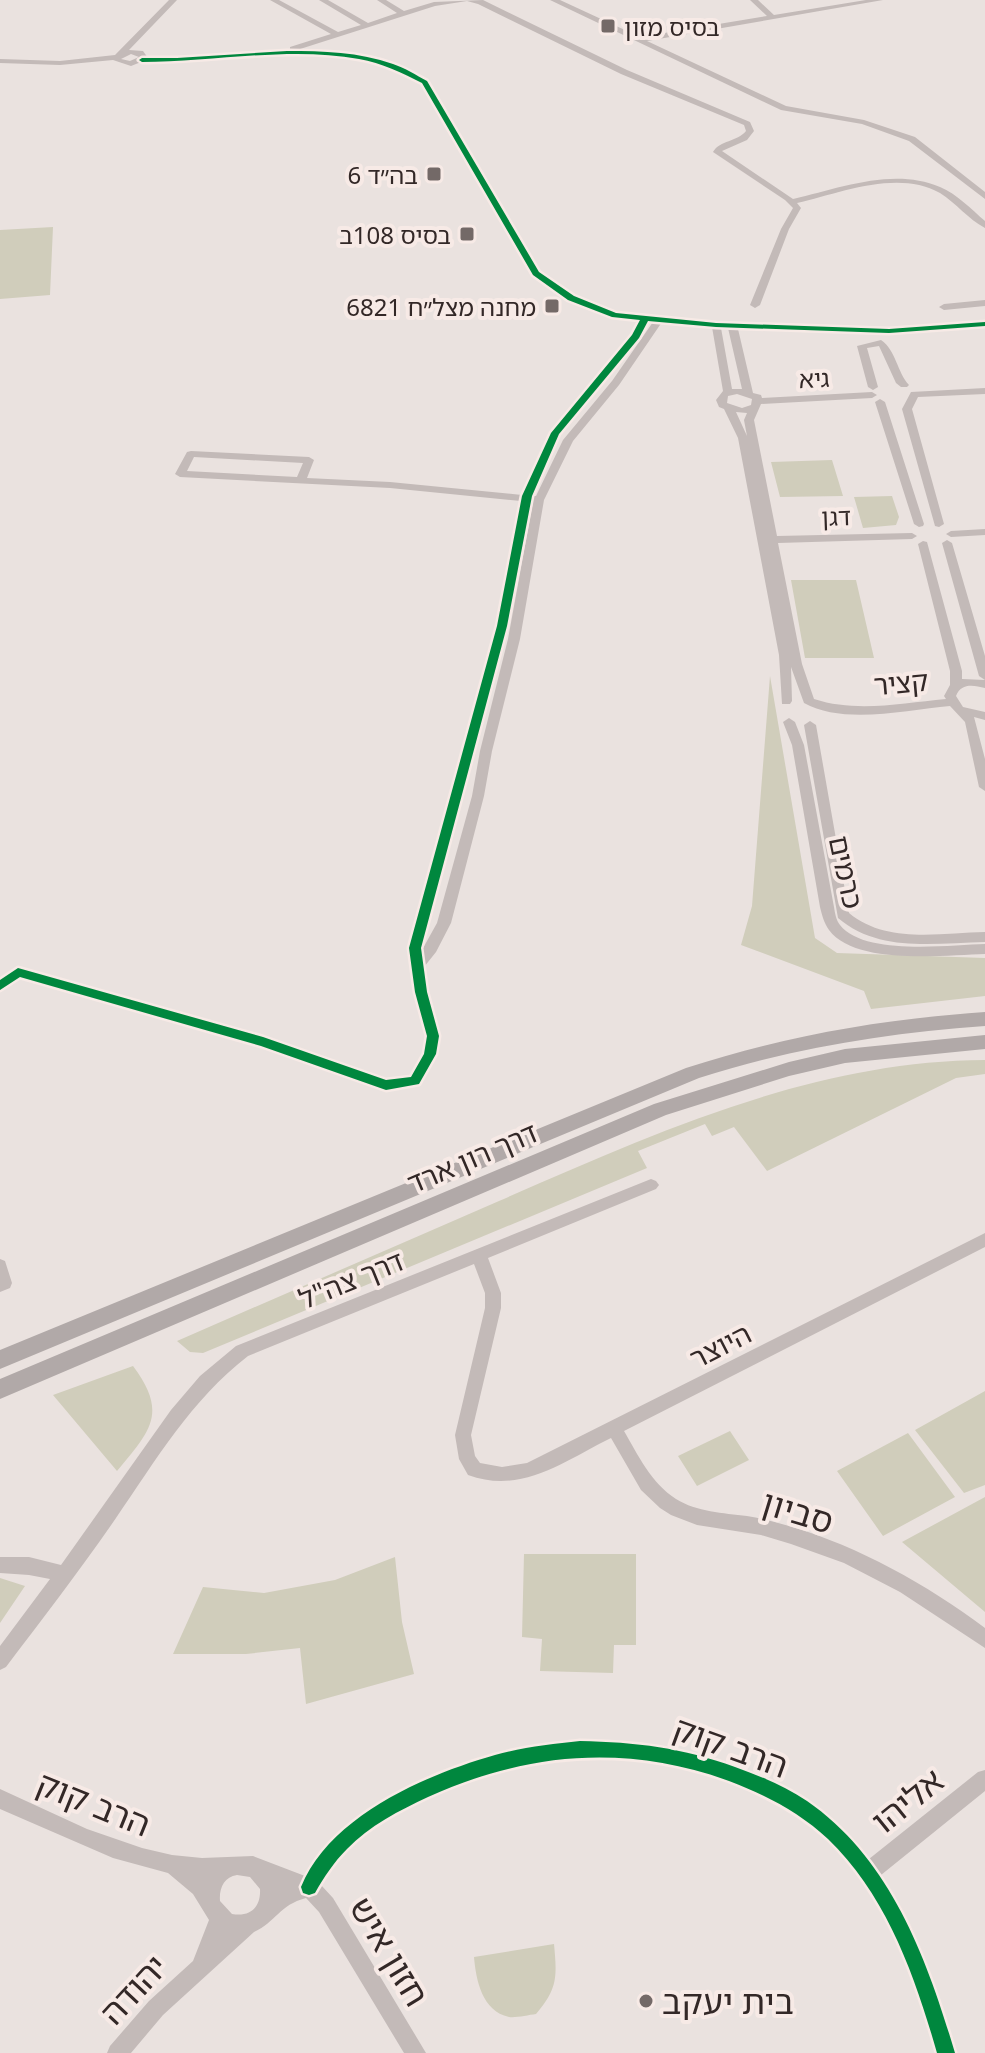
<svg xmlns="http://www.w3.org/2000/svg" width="985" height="2053" viewBox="0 0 985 2053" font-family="'Noto Sans','Noto Sans Hebrew',sans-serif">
	<rect width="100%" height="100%" fill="#eae2df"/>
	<path fill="#d0cdbb" d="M53 227 50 295 0 299V230Z
		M832 460 843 496 780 497 771 462Z
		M892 496 899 517 896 525 863 528 854 497Z
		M791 580H856L874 658H805Z
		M770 676 815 938 837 953 985 958V996L871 1009 864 991 741 945 752 906Z
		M985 1060V1074L956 1078 767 1171 734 1127 712 1136 705 1124 638 1151 647 1168 203 1353 190 1352 177 1341C284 1294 392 1248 499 1201 654 1133 813 1061 985 1060Z
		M133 1366C168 1413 151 1430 117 1471L53 1395Z
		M985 1391V1485L964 1493 915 1430Z
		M730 1431 749 1460 697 1486 678 1456Z
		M908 1433 955 1497 883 1536 837 1471Z
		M985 1497V1612L902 1542Z
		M524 1554H636V1645H614L613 1673 540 1671 542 1639 522 1637Z
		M395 1557 402 1622 414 1674 306 1704 300 1648 246 1654H173L203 1587 264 1593 335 1580Z
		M0 1578 25 1586 0 1623Z
		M554 1944C557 1976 558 1989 536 2014 528 2015 516 2018 509 2017 482 2011 476 1980 474 1957Z"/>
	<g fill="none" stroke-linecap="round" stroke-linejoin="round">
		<path fill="#c3bab8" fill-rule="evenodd" d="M169 0H177L129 50 143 51 148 58 290 50V47L331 34 270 0H279L338 32 361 25 319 0H328L368 23 397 13 377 0H386L404 11 434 2 483 0 627 70 750 122 754 131 747 140 722 151 793 199C840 188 894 167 940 187 957 194 971 209 985 221V228C968 219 956 203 940 193 898 169 840 193 797 203L801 208 789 229 760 305 755 308 750 305 781 229 793 208 785 200 713 152C720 140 737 142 746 131L744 125 621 74 478 4 467 1 435 6 297 50C347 51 383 58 428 80L540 271 574 296 617 312 716 322 889 328 985 321V327L889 334 738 329 753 393 761 395 762 398 872 392 877 395 872 398 761 404 754 420 777 536 912 533 917 536 912 539 778 543 802 664 814 699C857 713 902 703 946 699L944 696 950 685V671L918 544 923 541 927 542 962 671V679L985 680V688C973 685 961 683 956 696L963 707 985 712V720L974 717 985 759V791L979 787 965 722 950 706C907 710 843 725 804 703L791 667 792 701 790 704H782L779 655 738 438 724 409 719 407 716 400 723 391 712 327 662 322 619 385 573 441 544 500 520 639 492 751 484 796 451 923 436 952 424 967 428 992 440 1036 437 1054 420 1085 386 1091 261 1047 20 978 0 991V979L18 967 263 1036 386 1079 411 1076 422 1054 426 1036 414 992 408 948 496 626 521 501 390 488 180 477 175 474 187 452 191 451 309 457 314 460 307 478 390 482 522 495 550 433 632 335 640 320 612 317 568 300 533 275 422 84C401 73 381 63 358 59 287 45 213 64 141 62L131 66 113 60 60 65 0 63V59L60 61 115 55ZM131 54 139 57 130 61 121 59ZM649 321 653 322 612 381 563 440 536 496H532L560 434 639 338ZM721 328H728L742 389H732ZM737 394 752 399 751 405 742 408 727 403 728 396ZM736 412 747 413 744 420 747 436ZM194 457 303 463 297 477 187 471ZM531 502H533L508 639 480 751 472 796 437 923 422 950 508 626Z
			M550 0H560L640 37 767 16 750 0H758L774 15 866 0H883L647 41 786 106 864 120 915 137 985 192V199L909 141 862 124 781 110Z
			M985 300V306L944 310 939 307 944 304Z
			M881 340C896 350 897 372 909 385L907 387H901L896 383 879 346 867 348 878 387 873 390 868 387 857 346Z
			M985 388V394L918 397 912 409 944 524 939 527 935 526 902 409 911 392Z
			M880 399 885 402 924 524 923 526 919 527 914 524 875 402Z
			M985 529V535L951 537 946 534 951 531Z
			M947 540 952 543 985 656V680L979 676 942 543Z
			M789 718 795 722 804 745 834 907C835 913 836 920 840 925 864 956 949 945 985 944V954C945 955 856 966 829 930 824 923 822 915 820 907L792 745 783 722Z
			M810 721 816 725 849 913C886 944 940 933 985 932V942C935 943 879 953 838 918L804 725Z
			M651 1179 656 1181 659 1185 656 1189 488 1258 501 1293V1308L471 1435 475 1456 480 1463 502 1467 527 1463 985 1233V1247L624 1431C638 1455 651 1483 676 1499 697 1512 723 1513 747 1516 761 1518 775 1522 789 1526 860 1547 926 1584 985 1628V1648L900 1592 844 1563 791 1544 761 1535 697 1525 671 1515 660 1508 641 1490 611 1438C564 1461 522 1495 468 1475L459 1459 455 1435 485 1308V1293L474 1264 248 1356C191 1400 156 1460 116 1518 81 1569 43 1618 6 1667L0 1670V1646L50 1579 29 1575 0 1573V1557H29L61 1565 171 1410 200 1376 236 1346Z
			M0 1259 5 1261 12 1283 10 1288 0 1292Z
			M580 1740C685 1741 805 1770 869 1859L978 1772 985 1770V1791L881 1875C918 1927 938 1992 956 2053H936C913 1977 886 1896 826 1840 797 1812 765 1796 728 1782 630 1746 527 1754 433 1796 387 1817 347 1842 321 1885L333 1898 426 2053H404L319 1912 306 1898C279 1905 276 1922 254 1932L163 2015 131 2053H107L110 2046 149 2001 193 1961 209 1920 193 1894 168 1873 113 1858 0 1809V1789L87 1829 142 1848 172 1855 202 1858 253 1856 305 1876C360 1786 481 1750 580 1740ZM237 1875 250 1877 260 1889C261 1908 250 1917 232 1914L220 1901C219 1888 224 1877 237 1875Z"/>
		<path fill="#b1a9a8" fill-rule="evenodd" d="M985 1012V1026C887 1033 793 1048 699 1078L0 1369V1350L686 1068C784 1036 883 1019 985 1012Z
			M985 1035V1049L845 1063 789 1076 666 1115 0 1399V1379L654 1104 789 1062 845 1049Z"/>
		<g stroke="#f7eae6" stroke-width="5">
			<path id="cycleway" d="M287 51C323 51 359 52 393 64 405 68 416 75 427 81L539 272 574 296 616 313 716 323 889 329 985 322V326L889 333 716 327 648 321 639 338 559 434 532 496 507 626 421 948 427 992 439 1036 436 1054 419 1084 386 1090 261 1046 20 977 0 990V980L18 968 263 1037 386 1080 411 1077 424 1054 427 1036 415 992 409 948 497 626 522 496 551 433 632 335 640 320 612 317 568 300 533 275 422 83C402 73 382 63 359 59 291 46 211 62 142 62L139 60 142 58H177Z
				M580 1741C636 1742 683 1748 735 1767 760 1776 785 1786 807 1801 891 1859 927 1959 955 2053H937C915 1976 887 1896 828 1839 799 1812 766 1795 729 1781 627 1744 527 1752 428 1797 400 1810 369 1826 347 1849 334 1862 324 1877 315 1893L309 1895 303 1893 301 1887C330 1816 425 1775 495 1755 523 1747 552 1744 580 1741Z"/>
		</g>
		<use href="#cycleway" fill="#00873e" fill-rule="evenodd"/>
	</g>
	<g fill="#736967" stroke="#f7eae6" stroke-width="3">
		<rect x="600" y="18" width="16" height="16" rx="4"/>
		<rect x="426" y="166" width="16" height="16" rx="4"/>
		<rect x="459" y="226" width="16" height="16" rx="4"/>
		<rect x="544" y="298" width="16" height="16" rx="4"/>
		<circle cx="646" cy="2001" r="8"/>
	</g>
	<g text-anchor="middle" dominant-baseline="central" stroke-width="8" stroke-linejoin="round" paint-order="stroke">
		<g font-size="24" fill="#332827" stroke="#f7eae6" text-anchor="end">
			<text x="624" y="26" text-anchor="start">בסיס מזון</text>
			<text x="418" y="174">בה״ד 6</text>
			<text x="451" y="234">בסיס 108ב</text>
			<text x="536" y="306">מחנה מצל״ח 6821</text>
		</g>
		<g font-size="24" fill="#332827" stroke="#f7eae6">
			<text transform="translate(814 378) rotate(-3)">גיא</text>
			<text transform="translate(836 516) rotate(-2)">דגן</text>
		</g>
		<g font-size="28" fill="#332827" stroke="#f7eae6">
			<text transform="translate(901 682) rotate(-5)">קציר</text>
			<text transform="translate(847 872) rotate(78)">כרמים</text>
			<text transform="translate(472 1157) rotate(-23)">דרך רון ארד</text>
			<text transform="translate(351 1279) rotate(-22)">דרך צה"ל</text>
			<text transform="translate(720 1345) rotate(-27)">היוצר</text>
		</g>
		<g font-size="34" fill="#332827" stroke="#f7eae6">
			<text transform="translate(798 1511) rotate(17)">סביון</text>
			<text transform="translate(731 1746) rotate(20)">הרב קוק</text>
			<text transform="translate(907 1800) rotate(-39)">אליהו</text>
			<text transform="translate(94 1803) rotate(22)">הרב קוק</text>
			<text transform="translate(390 1951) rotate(59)">חזון איש</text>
			<text transform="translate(133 1989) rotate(-47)">יהודה</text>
		</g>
		<g font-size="34" fill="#332827" stroke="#f7eae6" text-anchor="start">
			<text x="662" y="2001">בית יעקב</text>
		</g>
	</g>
</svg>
